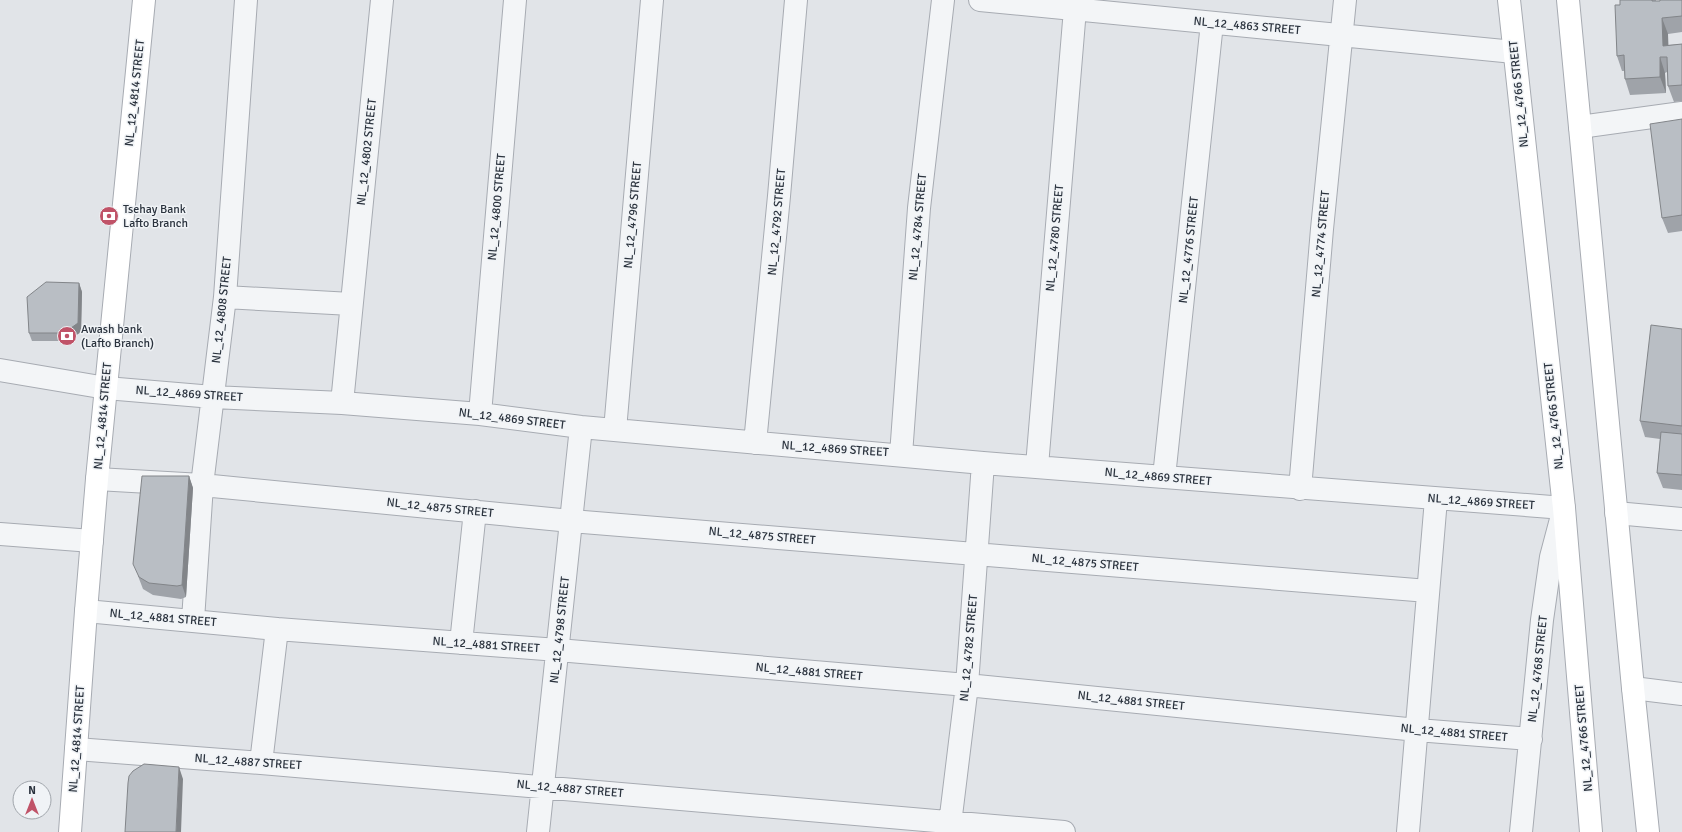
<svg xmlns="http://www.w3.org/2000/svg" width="1682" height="832" viewBox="0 0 1682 832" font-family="Signika,sans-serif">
	<rect width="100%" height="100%" fill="#e1e4e8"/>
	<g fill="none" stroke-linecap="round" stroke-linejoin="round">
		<g stroke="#a7abb2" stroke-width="24">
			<path id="street" d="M980 0 1514 52
				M1580 127 1682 113
				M225 297 351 304
				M0 370 106 388 213 397 342 403 480 414 581 427 983 463 1564 508 1551 557 1542 620 1521 832
				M342 403 382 0
				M480 414 515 0
				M615 430 652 0
				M755 443 779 196 796 0
				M901 455 919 208 943 0
				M1037 466 1075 9
				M1164 477 1212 23
				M97 479 202 485 571 521 1428 591
				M1300 489 1322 229 1345 0
				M1616 513 1682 519
				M0 534 92 541
				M86 611 277 629 558 650 967 685 1417 730 1531 739
				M193 620 202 485 225 297 246 0
				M461 643 475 511
				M1633 688 1682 694
				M76 749 261 763 1064 832
				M261 763 277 629
				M538 832 581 427
				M949 832 967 685 983 463
				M1408 832 1436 499"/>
		</g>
		<g stroke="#a7abb2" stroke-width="24">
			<path id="secondary" d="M1509 0 1564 508 1591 832
				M1568 0 1633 688 1648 832
				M70 832 86 611 97 479 144 0"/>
		</g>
		<use href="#street" stroke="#f3f5f7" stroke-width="22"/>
		<use href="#secondary" stroke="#fff" stroke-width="22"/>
	</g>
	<path fill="#9fa3a9" d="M1620 0H1656V1L1682 0V32L1668 34V45L1682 44V101L1674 102 1668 86 1667 72 1665 73 1666 93 1630 95 1625 79 1624 71H1622L1617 56 1620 5Z
		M1682 119V231L1668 233 1662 218Z
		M79 283 82 292 81 332 67 341H32L29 333Z
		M1682 329V490L1663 488 1657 473 1660 439 1645 437 1640 421Z
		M189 476 193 488 186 597 181 599 153 595 143 589 138 576Z"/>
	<path fill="#828589" d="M1662 18 1668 34 1669 61 1663 46Z
		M1660 57 1665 73 1666 93 1660 77Z
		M79 283 82 292 81 332 67 341 64 333Z
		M189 476 193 488 186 597 182 585Z
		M179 767 183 779 181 832H176Z"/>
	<path fill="#b9bec4" stroke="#828589" d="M1620 0H1652V1H1660V0H1682V16L1662 18 1663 46 1682 44V85L1668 86 1667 57H1660V77L1625 79 1624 55 1617 56 1615 5H1620Z
		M1682 119V215L1662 218 1650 124Z
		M46 282 79 283 78 323 64 333H29L27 297Z
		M1651 325 1682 329V426L1640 421Z
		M1661 432 1682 434V475L1657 473Z
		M142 476H189L182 585 177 586 149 583 139 577 133 564Z
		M144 764 179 767 176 832H125L128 783 129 776 133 771Z"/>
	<defs>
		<g id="bank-disc" transform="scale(1)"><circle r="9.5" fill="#c05368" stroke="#f0f3f6"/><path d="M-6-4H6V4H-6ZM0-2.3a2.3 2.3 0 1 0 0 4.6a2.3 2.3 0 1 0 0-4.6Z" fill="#fff"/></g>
	</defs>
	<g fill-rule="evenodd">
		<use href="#bank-disc" x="109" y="216"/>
		<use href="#bank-disc" x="67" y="336"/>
	</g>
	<g text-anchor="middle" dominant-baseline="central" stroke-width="3" stroke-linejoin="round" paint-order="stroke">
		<g font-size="12" fill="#2b333e" stroke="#f0f3f6">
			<text transform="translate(1247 26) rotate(5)">NL_12_4863 STREET</text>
			<text transform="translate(135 93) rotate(-84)">NL_12_4814 STREET</text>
			<text transform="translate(1519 94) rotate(-96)">NL_12_4766 STREET</text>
			<text transform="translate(367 152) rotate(-84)">NL_12_4802 STREET</text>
			<text transform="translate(497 207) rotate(-85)">NL_12_4800 STREET</text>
			<text transform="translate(633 215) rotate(-85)">NL_12_4796 STREET</text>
			<text transform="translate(777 222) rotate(-85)">NL_12_4792 STREET</text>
			<text transform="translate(918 227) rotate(-85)">NL_12_4784 STREET</text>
			<text transform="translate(1055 238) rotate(-85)">NL_12_4780 STREET</text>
			<text transform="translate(1321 244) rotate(-85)">NL_12_4774 STREET</text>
			<text transform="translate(1189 250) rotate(-84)">NL_12_4776 STREET</text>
			<text transform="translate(222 310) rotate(-84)">NL_12_4808 STREET</text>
			<text transform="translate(189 394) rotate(4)">NL_12_4869 STREET</text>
			<text transform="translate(103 416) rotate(-85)">NL_12_4814 STREET</text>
			<text transform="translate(1554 416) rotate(-96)">NL_12_4766 STREET</text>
			<text transform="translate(512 419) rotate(7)">NL_12_4869 STREET</text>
			<text transform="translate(835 449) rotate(4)">NL_12_4869 STREET</text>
			<text transform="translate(1158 477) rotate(5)">NL_12_4869 STREET</text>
			<text transform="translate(1481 502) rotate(4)">NL_12_4869 STREET</text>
			<text transform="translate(440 508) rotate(6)">NL_12_4875 STREET</text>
			<text transform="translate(762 536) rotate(5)">NL_12_4875 STREET</text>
			<text transform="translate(1085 563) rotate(5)">NL_12_4875 STREET</text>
			<text transform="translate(163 618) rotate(5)">NL_12_4881 STREET</text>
			<text transform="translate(560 630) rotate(-84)">NL_12_4798 STREET</text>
			<text transform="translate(486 645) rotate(4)">NL_12_4881 STREET</text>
			<text transform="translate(969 648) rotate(-85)">NL_12_4782 STREET</text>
			<text transform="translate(1538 669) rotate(-84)">NL_12_4768 STREET</text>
			<text transform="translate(809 672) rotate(5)">NL_12_4881 STREET</text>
			<text transform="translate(1131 701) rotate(6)">NL_12_4881 STREET</text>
			<text transform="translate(1454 733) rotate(5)">NL_12_4881 STREET</text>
			<text transform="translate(1584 738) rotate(-95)">NL_12_4766 STREET</text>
			<text transform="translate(77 739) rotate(-86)">NL_12_4814 STREET</text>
			<text transform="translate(248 762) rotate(4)">NL_12_4887 STREET</text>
			<text transform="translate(570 789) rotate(5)">NL_12_4887 STREET</text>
		</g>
		<g font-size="12" fill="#2b333e" stroke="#f0f3f6" text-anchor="start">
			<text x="123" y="209">Tsehay Bank<tspan x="123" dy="14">Lafto Branch</tspan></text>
			<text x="81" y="329">Awash bank<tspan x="81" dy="14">(Lafto Branch)</tspan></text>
		</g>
	</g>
	<g transform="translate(32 800)"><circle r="19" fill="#f0f3f6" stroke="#a1a6ac"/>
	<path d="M0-3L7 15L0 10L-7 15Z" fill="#c05368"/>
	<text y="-6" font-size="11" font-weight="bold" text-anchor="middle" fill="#2b333e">N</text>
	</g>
</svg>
